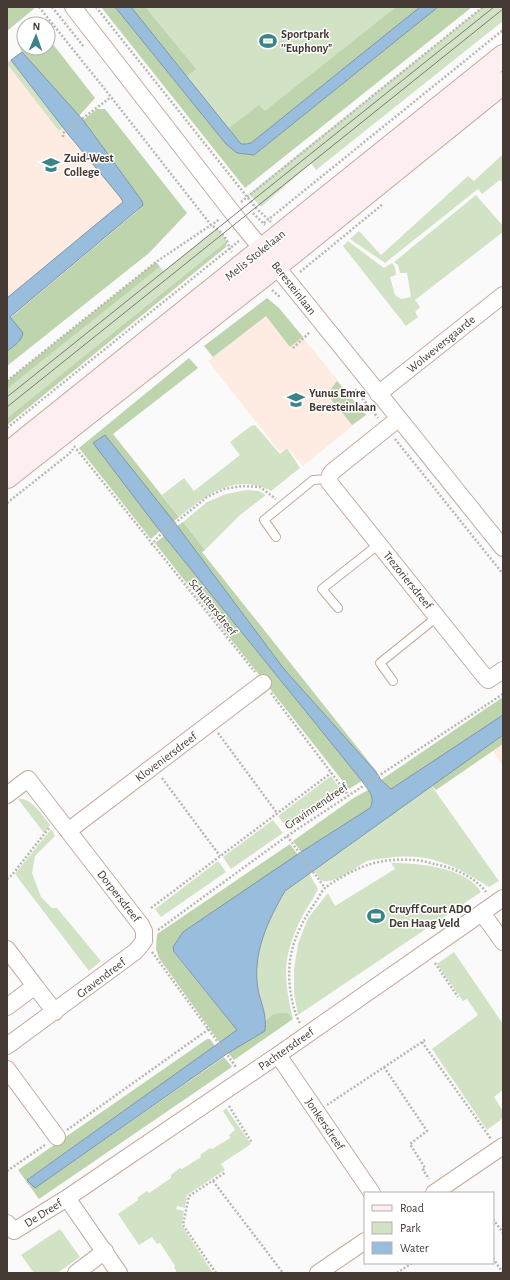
<svg xmlns="http://www.w3.org/2000/svg" width="510" height="1280" viewBox="0 0 510 1280" font-family="'Alegreya Sans',sans-serif">
	<rect width="100%" height="100%" fill="#fafafa"/>
	<path fill="#feece2" d="M7 59 11 60 68 134 120 197 133 214 18 311 7 297Z
		M279 308 366 415 303 466 287 447 280 452 208 361 266 316Z
		M503 744V767L493 751Z"/>
	<path fill="#d2e3c5" d="M131 7H420L241 144Z
		M483 7H503V21L316 170 311 163 261 207 249 194Z
		M11 60 63 128 59 131 7 64Z
		M503 154V183L500 180 482 194 478 189 385 263 350 239 359 231 381 255 468 176 474 181Z
		M476 195 503 226V232L415 300 420 307 415 312 418 317 406 326 343 246 348 241 384 268 392 263 395 267 396 275 390 277 395 295 401 299 411 297 407 273H400L398 265 394 262Z
		M217 228 227 241 7 418V389L160 267 164 271Z
		M255 425 280 454 287 448 300 468 271 491C235 472 206 495 179 517L162 495 184 478 194 491 240 455 230 442 251 426Z
		M246 490 259 491 266 495 240 515 205 550 183 522 207 502 226 494Z
		M331 776 343 793 289 830 278 816Z
		M431 785 499 881 489 887C455 866 430 852 388 858 382 859 374 859 367 861 356 867 341 879 329 881 327 882 323 881 320 880L314 870Z
		M18 799C32 797 42 816 50 825L44 833Z
		M273 820 283 833 231 869 223 857Z
		M51 829 55 836 35 856 32 873 41 897 52 908H57L101 961 89 971 15 874Z
		M218 861 226 872 161 917 155 909Z
		M391 863C418 863 466 867 481 892L298 1015 294 994V969L298 944 308 918 328 893 335 906 395 869Z
		M309 873 318 889C314 898 308 906 303 915 282 956 283 976 293 1019L288 1013 272 1015 266 1020 258 989 256 968 263 937 271 915 285 891Z
		M454 952 503 1024V1090L494 1097 503 1111V1118L487 1130 432 1049 478 1015 467 999 463 1001 437 964Z
		M226 1108 251 1144 221 1164 225 1170 187 1195 185 1208 177 1206 176 1209 184 1211 182 1226 213 1273H177L174 1267 175 1266 160 1243 157 1244 152 1237 139 1245 118 1214 138 1200V1197L147 1191 149 1193 171 1178V1175L180 1168 182 1169 201 1157 200 1155 210 1148 212 1149 230 1138 229 1135 235 1130 223 1111Z
		M60 1229 80 1257 57 1273H34L21 1255Z"/>
	<path fill="#bdd4ac" d="M7 7H36L7 31Z
		M101 7H115L226 144 237 153 254 155 438 7H472L245 188Z
		M131 7H145L196 69 187 76Z
		M396 7H420L251 143 246 144H241L229 128 259 105 265 111Z
		M48 35 52 43 95 98 79 116 22 52 18 44 24 39V48H48Z
		M97 109H105L187 213 149 253 7 366V351L19 342 10 318 141 208 142 201 83 120Z
		M227 241 226 247 7 425V418Z
		M156 262 160 267 7 389V381Z
		M267 298 279 308 303 337 290 347 266 316 213 357 204 346Z
		M189 358 198 368 113 434 179 517 173 522 105 435 94 443 160 531 151 539 79 448Z
		M337 381 366 415 352 425 327 394Z
		M183 522 205 550 202 552 377 772H376L284 669 177 526Z
		M164 536 362 781 349 789 155 543Z
		M503 697V715L391 789 381 780Z
		M503 735V744L436 790 431 785Z
		M368 790 373 796 372 804 370 808 301 852 293 841 352 799Z
		M290 844 298 855 183 932 173 947 174 953 237 1030 220 1043 159 958 156 949 157 934Z
		M279 1013H288L293 1019 234 1060 228 1053 265 1031 266 1020 272 1015Z
		M207 1039H210L215 1046 28 1179 35 1188 224 1057 232 1067 39 1199 18 1170Z"/>
	<path fill="#98bddd" stroke="#7f95aa" d="M115 7H131L241 144H246L251 143 420 7H438L254 155 237 153 226 144Z
		M22 52 83 120 142 201 143 205 141 207 10 317 23 333C21 342 14 346 7 351V298L123 202 120 197 68 134 11 60Z
		M105 435 175 523 284 669 376 772 381 780 391 789 503 715V735L285 891C268 920 252 954 258 989 261 1005 267 1013 265 1031L228 1053 35 1188 27 1180 237 1030 174 952 173 947 183 932 301 852 370 808C376 797 368 790 362 781L160 531 93 443Z"/>
	<g fill="none" stroke-linecap="round" stroke-linejoin="round">
		<g stroke="#c7aa9b" stroke-width="10">
			<path id="lane" d="M276 537 264 520 313 480 329 479
				M338 608 322 589 379 544
				M393 681 380 663 437 617"/>
		</g>
		<g stroke="#c7aa9b" stroke-width="18">
			<path id="street" d="M73 7 239 221C328 329 415 439 503 548
				M378 394 503 295
				M398 419 332 472 330 475 329 482 485 677 488 680 503 670
				M7 795 28 779 141 925 144 931V941L136 951 7 1046
				M68 831 263 683
				M482 913 503 942
				M7 949 35 986
				M7 1007 35 986 55 1012
				M278 1055 372 1193
				M7 1069 57 1137
				M434 1193 503 1146
				M67 1198 278 1055 503 898
				M7 1223 14 1231 67 1198 119 1273
				M76 1273 105 1251
				M318 1273 365 1241"/>
		</g>
		<g stroke="#c7aa9b" stroke-width="24">
			<path id="secondary" d="M7 454 503 56
				M7 477 295 251 503 83"/>
		</g>
		<path stroke="#bab6b4" stroke-width="2.5" stroke-dasharray="2 2" stroke-linecap="butt" d="M39 7 111 97 211 225C218 229 225 236 228 243 229 247 229 249 232 252
			M52 7 84 47
			M96 7 256 208 271 222
			M63 137V133L111 97
			M241 202 483 7
			M253 213 265 225
			M264 223 503 30
			M300 272 383 204
			M272 290 280 297
			M293 348 310 332
			M7 381 156 262 220 219
			M355 389 378 418
			M7 428 239 241
			M395 439 503 574
			M74 446 255 672
			M7 503 69 454 73 449
			M151 545 159 536 207 497 224 489 242 486 260 487 276 499
			M271 693 348 795
			M218 733 277 813
			M162 778 220 856
			M287 836 325 888
			M7 879 12 875 49 828
			M151 908 331 773
			M158 930 287 836 503 694
			M152 952 236 1067
			M435 963 458 997
			M300 1023C296 1016 294 1009 292 1000 284 963 293 934 315 903 318 899 321 892 325 888 333 881 357 868 368 865 381 860 399 859 413 860 420 860 427 862 434 864 452 867 475 877 486 892
			M422 1042 491 1139
			M384 1067 427 1131 410 1144 425 1168 423 1170 429 1179
			M327 1105 425 1040
			M229 1106 252 1143
			M67 1130 209 1029
			M7 1171 45 1145
			M213 1181 283 1273
			M493 1219 503 1233
			M493 1258 503 1273
			M216 1273 183 1225 189 1196 226 1172
			M397 1273 412 1263"/>
		<use href="#lane" stroke="#fff" stroke-width="8"/>
		<use href="#street" stroke="#fff" stroke-width="16"/>
		<use href="#secondary" stroke="#fceef1" stroke-width="22"/>
		<path stroke="#807874" stroke-width="1" d="M7 397 494 7
			M7 407 503 9"/>
	</g>
	<defs>
		<g id="stadium-bare" transform="scale(1.38)"><path d="M0-5a6.5 5 0 1 0 0 10a6.5 5 0 1 0 0-10ZM-3.5-1.8h7v3.6h-7Z" fill="#3b8389" stroke="#fff" stroke-width="2.5" paint-order="stroke"/></g>
		<g id="school-bare" transform="scale(1.38)"><path d="M0-5L7-2L0 1L-7-2ZM-4 1L0 2.5L4 1V4Q0 6-4 4Z" fill="#3b8389" stroke="#fff" stroke-width="2.5" paint-order="stroke"/></g>
	</defs>
	<g fill-rule="evenodd">
		<use href="#stadium-bare" x="268" y="41"/>
		<use href="#school-bare" x="51" y="165"/>
		<use href="#school-bare" x="296" y="400"/>
		<use href="#stadium-bare" x="376" y="916"/>
	</g>
	<g text-anchor="middle" dominant-baseline="central" stroke-width="3" stroke-linejoin="round" paint-order="stroke">
		<g font-size="12" font-weight="bold" fill="#453933" stroke="#fff" text-anchor="start">
			<text x="281" y="34">Sportpark<tspan x="281" dy="14">''Euphony"</tspan></text>
			<text x="64" y="158">Zuid-West<tspan x="64" dy="14">College</tspan></text>
			<text x="309" y="393">Yunus Emre<tspan x="309" dy="14">Beresteinlaan</tspan></text>
			<text x="389" y="909">Cruyff Court ADO<tspan x="389" dy="14">Den Haag Veld</tspan></text>
		</g>
		<g font-size="12" fill="#453933" stroke="#fff">
			<text transform="translate(255 255) rotate(-39)">Melis Stokelaan</text>
			<text transform="translate(294 288) rotate(52)">Beresteinlaan</text>
			<text transform="translate(441 344) rotate(-39)">Wolweversgaarde</text>
			<text transform="translate(408 580) rotate(51)">Trezoriersdreef</text>
			<text transform="translate(213 607) rotate(51)">Schuttersdreef</text>
			<text transform="translate(166 757) rotate(-37)">Kloveniersdreef</text>
			<text transform="translate(316 806) rotate(-34)">Gravinnendreef</text>
			<text transform="translate(119 896) rotate(52)">Dorpersdreef</text>
			<text transform="translate(101 978) rotate(-37)">Gravendreef</text>
			<text transform="translate(286 1049) rotate(-35)">Pachtersdreef</text>
			<text transform="translate(325 1124) rotate(56)">Jonkersdreef</text>
			<text transform="translate(43 1213) rotate(-32)">De Dreef</text>
		</g>
	</g>
	<rect width="510" height="1280" fill="none" stroke="#453933" stroke-width="16"/>
	<rect x="364" y="1192" width="130" height="72" fill="#ffffff" stroke="#b5b0ad"/>
	<rect x="372" y="1205" width="20" height="6" fill="#fceef1" stroke="#b5b0ad"/>
	<text x="400" y="1212" font-size="12" fill="#453933">Road</text>
	<rect x="372" y="1222" width="20" height="12" fill="#d2e3c5" stroke="#b5b0ad"/>
	<text x="400" y="1232" font-size="12" fill="#453933">Park</text>
	<rect x="372" y="1242" width="20" height="12" fill="#98bddd" stroke="#b5b0ad"/>
	<text x="400" y="1252" font-size="12" fill="#453933">Water</text>
	<g transform="translate(36 36) rotate(2)"><circle r="19" fill="#ffffff" stroke="#b5b0ad"/>
	<path d="M0-3L7 15L0 10L-7 15Z" fill="#3b8389"/>
	<text y="-6" font-size="11" font-weight="bold" text-anchor="middle" fill="#453933">N</text>
	</g>
</svg>
